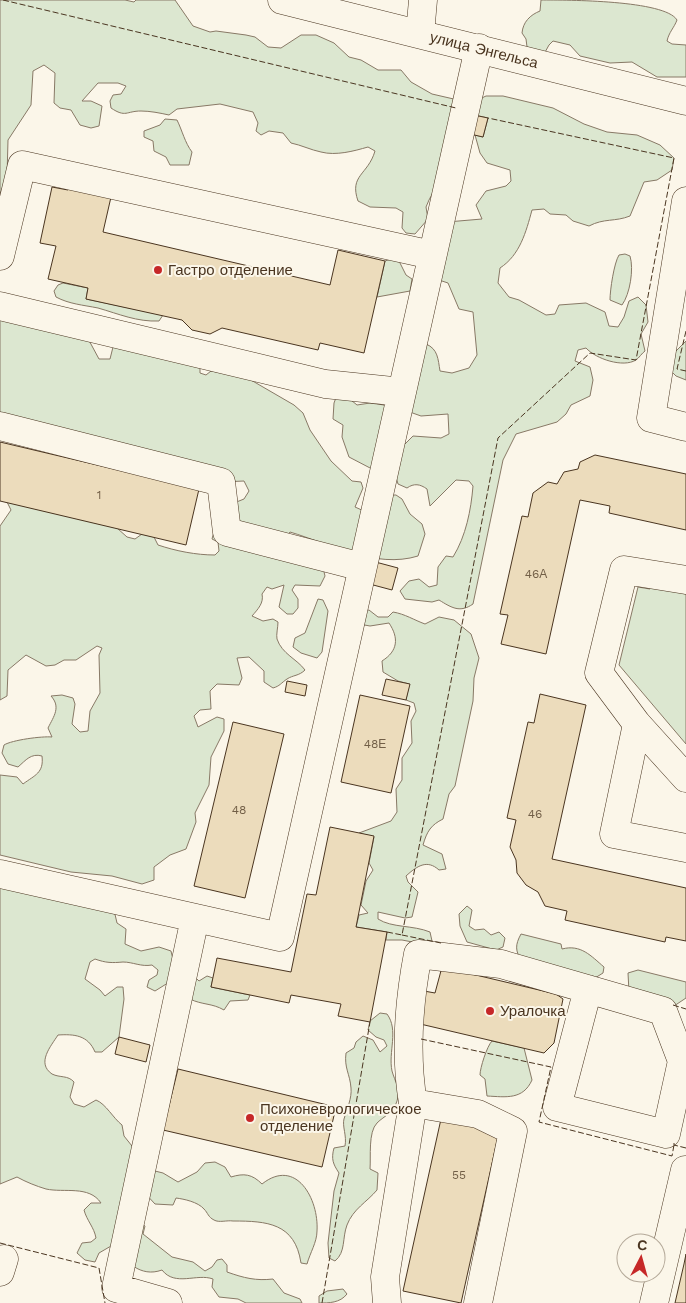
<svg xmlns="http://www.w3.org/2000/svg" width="686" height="1303" viewBox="0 0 686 1303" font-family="'Work Sans',sans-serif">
	<rect width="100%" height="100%" fill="#fbf6e9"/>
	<path fill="#dce7d0" stroke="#887966" d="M0 0H125L134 2 136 0H175L193 26 210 32 216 31 246 35 255 37 268 47 281 48 301 35H316L334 43 349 57 361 60 378 70H401L411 82 432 94 471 103 486 96H503L553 108 584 124 607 132 637 135 660 145 674 158 672 170 657 180 644 182 630 216C615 222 604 218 589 226L573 221 566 215 550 214 544 209 532 210C526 232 520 255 500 268L498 283 509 297 519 300 546 315 555 314 559 305 586 303 605 312 609 326 618 327 624 317 629 301 638 297 646 305 648 322 641 334 645 351C642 353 639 358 636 360 623 368 596 359 586 348L578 350 575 361 590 367 593 380 590 396 571 405 566 414 557 422 516 434 503 460 473 604C460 613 452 608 439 600L432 602 405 599 400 591 409 581 419 579 429 587 437 585 438 567 446 556 453 557C466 536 471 510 473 486L469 481 456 480 430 506 427 489C420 484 414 483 407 488L398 484 395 473 372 469 349 457 342 437 343 425 333 419 334 403 337 395H345L357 405 370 403 384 405 401 448 413 436 441 438 449 434 448 414 421 416 407 411 426 344C438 349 438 359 440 371L452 373 469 368 477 355 473 312 459 309 448 283 433 278 447 222 482 219 476 205 486 191 506 186 511 181 510 170 487 163 480 153 475 135 483 137 488 118 474 115 429 200 426 207 428 219 415 234 406 233 402 228 403 212 396 208 370 207 358 201C349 175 368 175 375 151L368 147C354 151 336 156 321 152 311 150 301 145 291 143L283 133 269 131 261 135 256 131 258 123 253 112 220 104 177 109 169 115C160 113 150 111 141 111 126 111 126 118 111 108L110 101 113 95 121 94 126 86 118 83H98L82 101H91L102 106 99 126 91 128 80 125 71 110 60 108 54 103 55 73 44 65 33 71 31 105 8 140 7 177 0 194Z
		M541 0C567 0 665 0 677 20 674 28 669 32 667 41L672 44 686 45V77H657L632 62 610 63 580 56 570 45 553 41 549 45 544 54 527 47 526 39 522 33C523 22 530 15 540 11Z
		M165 119 177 120C182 130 185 143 192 152L189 165H170L166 157 154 151 153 141 144 137V131L160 125Z
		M625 254 630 256C634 269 630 294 622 305L610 300C610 290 614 263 619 255Z
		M391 259 399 261 406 275 412 279 410 291 377 297 385 261Z
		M63 283 88 288 86 299 163 315 159 321C137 322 119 314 98 308 83 305 69 304 56 297L54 291 58 285Z
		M0 318 85 333 99 359H110L114 343 200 361V373L206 375 211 371 244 376 294 405 303 413 310 430 331 461 352 481 361 482 363 488 355 507 364 511 386 495H396L402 499 410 514 422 524 425 534 418 556C376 569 330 544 290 532L284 539 323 568 325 576 320 586 295 585 292 590 298 599V608L293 614H287L279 607 284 585 272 589 267 587 262 594C264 603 258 609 252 616L263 621 273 619 278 622C278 627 276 635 277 639 282 654 297 659 305 670 299 676 293 675 287 679 281 683 280 686 273 688L264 682V671L249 657 237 658 242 678 239 685 217 684 210 691 211 709 200 710 194 716 198 727 217 717 224 719V731L211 757 209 785 195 813 196 822 186 849 170 855 154 867V880L142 884 112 876 71 872 0 855V775L17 777 23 784C35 775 44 773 42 756 31 753 26 760 18 767L8 764 2 753 4 745C12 740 42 736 52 737L48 728C54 716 61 707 51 696L62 695 73 698 75 704 72 724 80 732 88 731 90 711 100 693 99 655 102 648 97 646 76 660H64L55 665 46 666 26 655 8 670 7 696 0 700V526L11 510 7 502 117 528 127 537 135 539 142 534 154 537 158 545C176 551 196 555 215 555L219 551 218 542 212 539C214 524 230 518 234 503L244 499 249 491 244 481 221 482 0 418Z
		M686 341V380L676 376 671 371 674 353Z
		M648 586 686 590V744L619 665 638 587 650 589Z
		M318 599 323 600 328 611 322 652 317 658 301 653 293 647 295 638 305 633Z
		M369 610 378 617H388L393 612C405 614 414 620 425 624L439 617 454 620 471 634 479 658 474 678 473 701 455 786 449 794 443 819C431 825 427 831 423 845L442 854 446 869 439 870C427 859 417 866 406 876L408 882 418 892 412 917 405 918 378 912V919C392 928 413 925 430 932L432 941 428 945 402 940H386L387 932 356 927 359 915 368 913 361 905 366 881 373 870 369 863 374 837 359 833 391 821 397 812 396 789 402 780V758L412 743 411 721 416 711 414 703 406 700 409 684 398 681 383 672 382 661C398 651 399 638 389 623L370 626 359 624 364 611Z
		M0 883 114 910 117 923 126 929 125 944 141 951 159 947 171 951 174 964 171 981 155 991 147 987 149 980 157 975 158 970 152 965C141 967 133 962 123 962 112 963 106 963 95 959L90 962 85 979 100 990 105 996 117 987H123L124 999 119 1037 102 1052H95C88 1035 74 1034 58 1035 51 1046 36 1063 52 1074 60 1078 68 1075 74 1082L70 1097 74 1104 84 1107 96 1100C106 1104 113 1118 122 1125L124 1136 136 1151 135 1220 145 1226 143 1234 172 1257 193 1262 205 1271 212 1267 217 1260 222 1259 227 1265V1272C244 1278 256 1281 273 1279L284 1293 300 1299 302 1303H246L238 1299 219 1297 212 1287 213 1279C197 1273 175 1287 162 1270 140 1278 126 1261 111 1246L99 1253 95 1262 85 1260 77 1253 82 1243 91 1242 96 1238C94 1227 87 1221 84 1210L91 1203H101C89 1185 64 1193 46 1189 36 1186 26 1182 17 1177L0 1184Z
		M467 906 472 910 469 926 475 930 484 929 491 935 499 932 505 938 503 947 496 950 467 942 460 926 459 914Z
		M521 934 561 944 562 949C581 944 591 956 604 967L603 973 595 978 522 961C515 951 515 945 521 934Z
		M638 970 686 982V998L674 1006 629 992 628 973Z
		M192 974 199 981 207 976 213 978 211 987 250 995 248 1000 230 1001 224 1010C212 1003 202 1005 190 999Z
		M380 1013 387 1014C399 1030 388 1052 392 1071 395 1082 401 1089 397 1101 393 1114 385 1115 377 1123 368 1132 371 1157 370 1169L378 1173 377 1190C367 1202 353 1209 347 1225 342 1238 346 1252 335 1261L329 1258 328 1243 334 1191 339 1173C333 1164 331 1159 334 1148L345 1146C347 1136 342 1126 344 1119 347 1109 352 1098 351 1088 350 1074 344 1068 346 1053L354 1048 356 1042 363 1036 373 1040 380 1052 387 1046 384 1040 376 1037 368 1030 370 1021Z
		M492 1041 524 1048 532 1080C523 1100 506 1097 487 1096L485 1079 480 1075C480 1068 487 1046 492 1041Z
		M215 1162 225 1167 231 1177C244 1173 252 1174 262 1184 296 1157 319 1199 317 1231 317 1242 310 1253 307 1264L301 1263C295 1223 267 1221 233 1221 227 1220 219 1223 214 1220 208 1217 208 1213 204 1209 198 1202 184 1199 176 1198L173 1205 155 1204 143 1191 151 1170 163 1173 178 1182 197 1172 205 1163Z
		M343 1289 347 1294C340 1303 329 1303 319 1303V1296L327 1291Z"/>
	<path fill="#ecdcbc" stroke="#4a3520" d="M474 115 488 118 483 137 470 134Z
		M52 187 68 190 69 187 111 197 103 232 330 285 338 250 385 261 364 353 320 343 318 350 222 328 210 334 192 330 182 320 86 299 88 288 48 279 56 246 40 243Z
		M0 442 199 489 186 545 0 501Z
		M595 455 686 474V530L609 513 610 506 580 500 546 654 501 644 508 615 500 614 522 516 528 517 533 493 548 482 557 484 564 472 578 469 580 462Z
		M368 560 398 568 392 590 362 582Z
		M386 679 410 684 406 700 382 695Z
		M287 681 307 685 305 696 285 692Z
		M540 694 586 705 552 859 686 888V941L666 937 665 942 565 920 567 911 545 906 538 892 526 885 517 873 516 860 510 847 516 820 507 818 528 722 534 723Z
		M360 695 410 706 391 793 341 782Z
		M233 722 284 734 245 898 194 886Z
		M330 827 374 836 356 927 387 932 370 1022 338 1016 341 1004 291 995 289 1003 211 987 217 958 291 972 307 894 316 895Z
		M442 967 556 994 563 999 554 1043 544 1053 416 1023 424 991 435 993Z
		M119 1037 150 1045 146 1062 115 1054Z
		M178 1069 336 1107 322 1167 163 1130Z
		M441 1119 499 1132 461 1303 403 1291Z
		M686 1254V1303H675L684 1264Z"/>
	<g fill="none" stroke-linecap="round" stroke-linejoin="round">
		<g stroke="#4a3520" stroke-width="29">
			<path id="minor" d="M282 0 686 101
				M420 34 423 0
				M686 201 651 418 686 427
				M0 256 22 165 432 255
				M0 306 325 384 402 392
				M0 426 221 482 227 532 362 567
				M686 580 624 570 599 673 637 724 686 778
				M637 724 614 834 686 848
				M0 874 280 937 479 48
				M413 1103C405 1055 409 1001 418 954L501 964 663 1011 682 1061 666 1134 557 1107 588 989
				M0 1272 4 1259
				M168 1303 116 1288 195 918
				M387 1303 385 1277 413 1103 478 1114 513 1131 478 1303
				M654 1303 685 1170"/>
		</g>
		<use href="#minor" stroke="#fbf6e9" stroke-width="28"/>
		<path stroke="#4a3520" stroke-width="1" stroke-dasharray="6 2.5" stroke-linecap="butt" d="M3 0 456 108
			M686 331 677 369 686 371
			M387 932 402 935 498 438 590 353 636 360 674 158 488 118
			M402 935 441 943
			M673 1005 686 1009
			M421 1039 551 1067 539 1122 672 1156 674 1145
			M674 1143V1145L686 1148
			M0 1243 99 1268 105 1303
			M322 1303 370 1022"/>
	</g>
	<g fill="#c62828" stroke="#fbf6e9" stroke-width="2">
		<circle cx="158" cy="270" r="5"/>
		<circle cx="490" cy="1011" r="5"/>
		<circle cx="250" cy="1118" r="5"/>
	</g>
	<g text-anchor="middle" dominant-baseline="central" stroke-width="4" stroke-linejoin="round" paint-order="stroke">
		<g font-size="12" fill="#725f47">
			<text x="99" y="495">1</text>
			<text x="536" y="574">46А</text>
			<text x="375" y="744">48Е</text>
			<text x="239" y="810">48</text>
			<text x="535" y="814">46</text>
			<text x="459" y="1175">55</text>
		</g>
		<g font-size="15" fill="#4a3520" stroke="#fbf6e9">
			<text transform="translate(484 50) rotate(14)">улица Энгельса</text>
		</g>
		<g font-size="15" fill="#4a3520" stroke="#fbf6e9" text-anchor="start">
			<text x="168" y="270">Гастро отделение</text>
			<text x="500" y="1011">Уралочка</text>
			<text x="260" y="1109">Психоневрологическое<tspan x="260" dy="17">отделение</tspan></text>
		</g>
	</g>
	<g transform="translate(641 1258) rotate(6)"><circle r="24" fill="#fbf6e9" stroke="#b4a999"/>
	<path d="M0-4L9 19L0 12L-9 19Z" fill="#c62828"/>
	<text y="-8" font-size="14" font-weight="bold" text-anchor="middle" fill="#4a3520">С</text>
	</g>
</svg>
